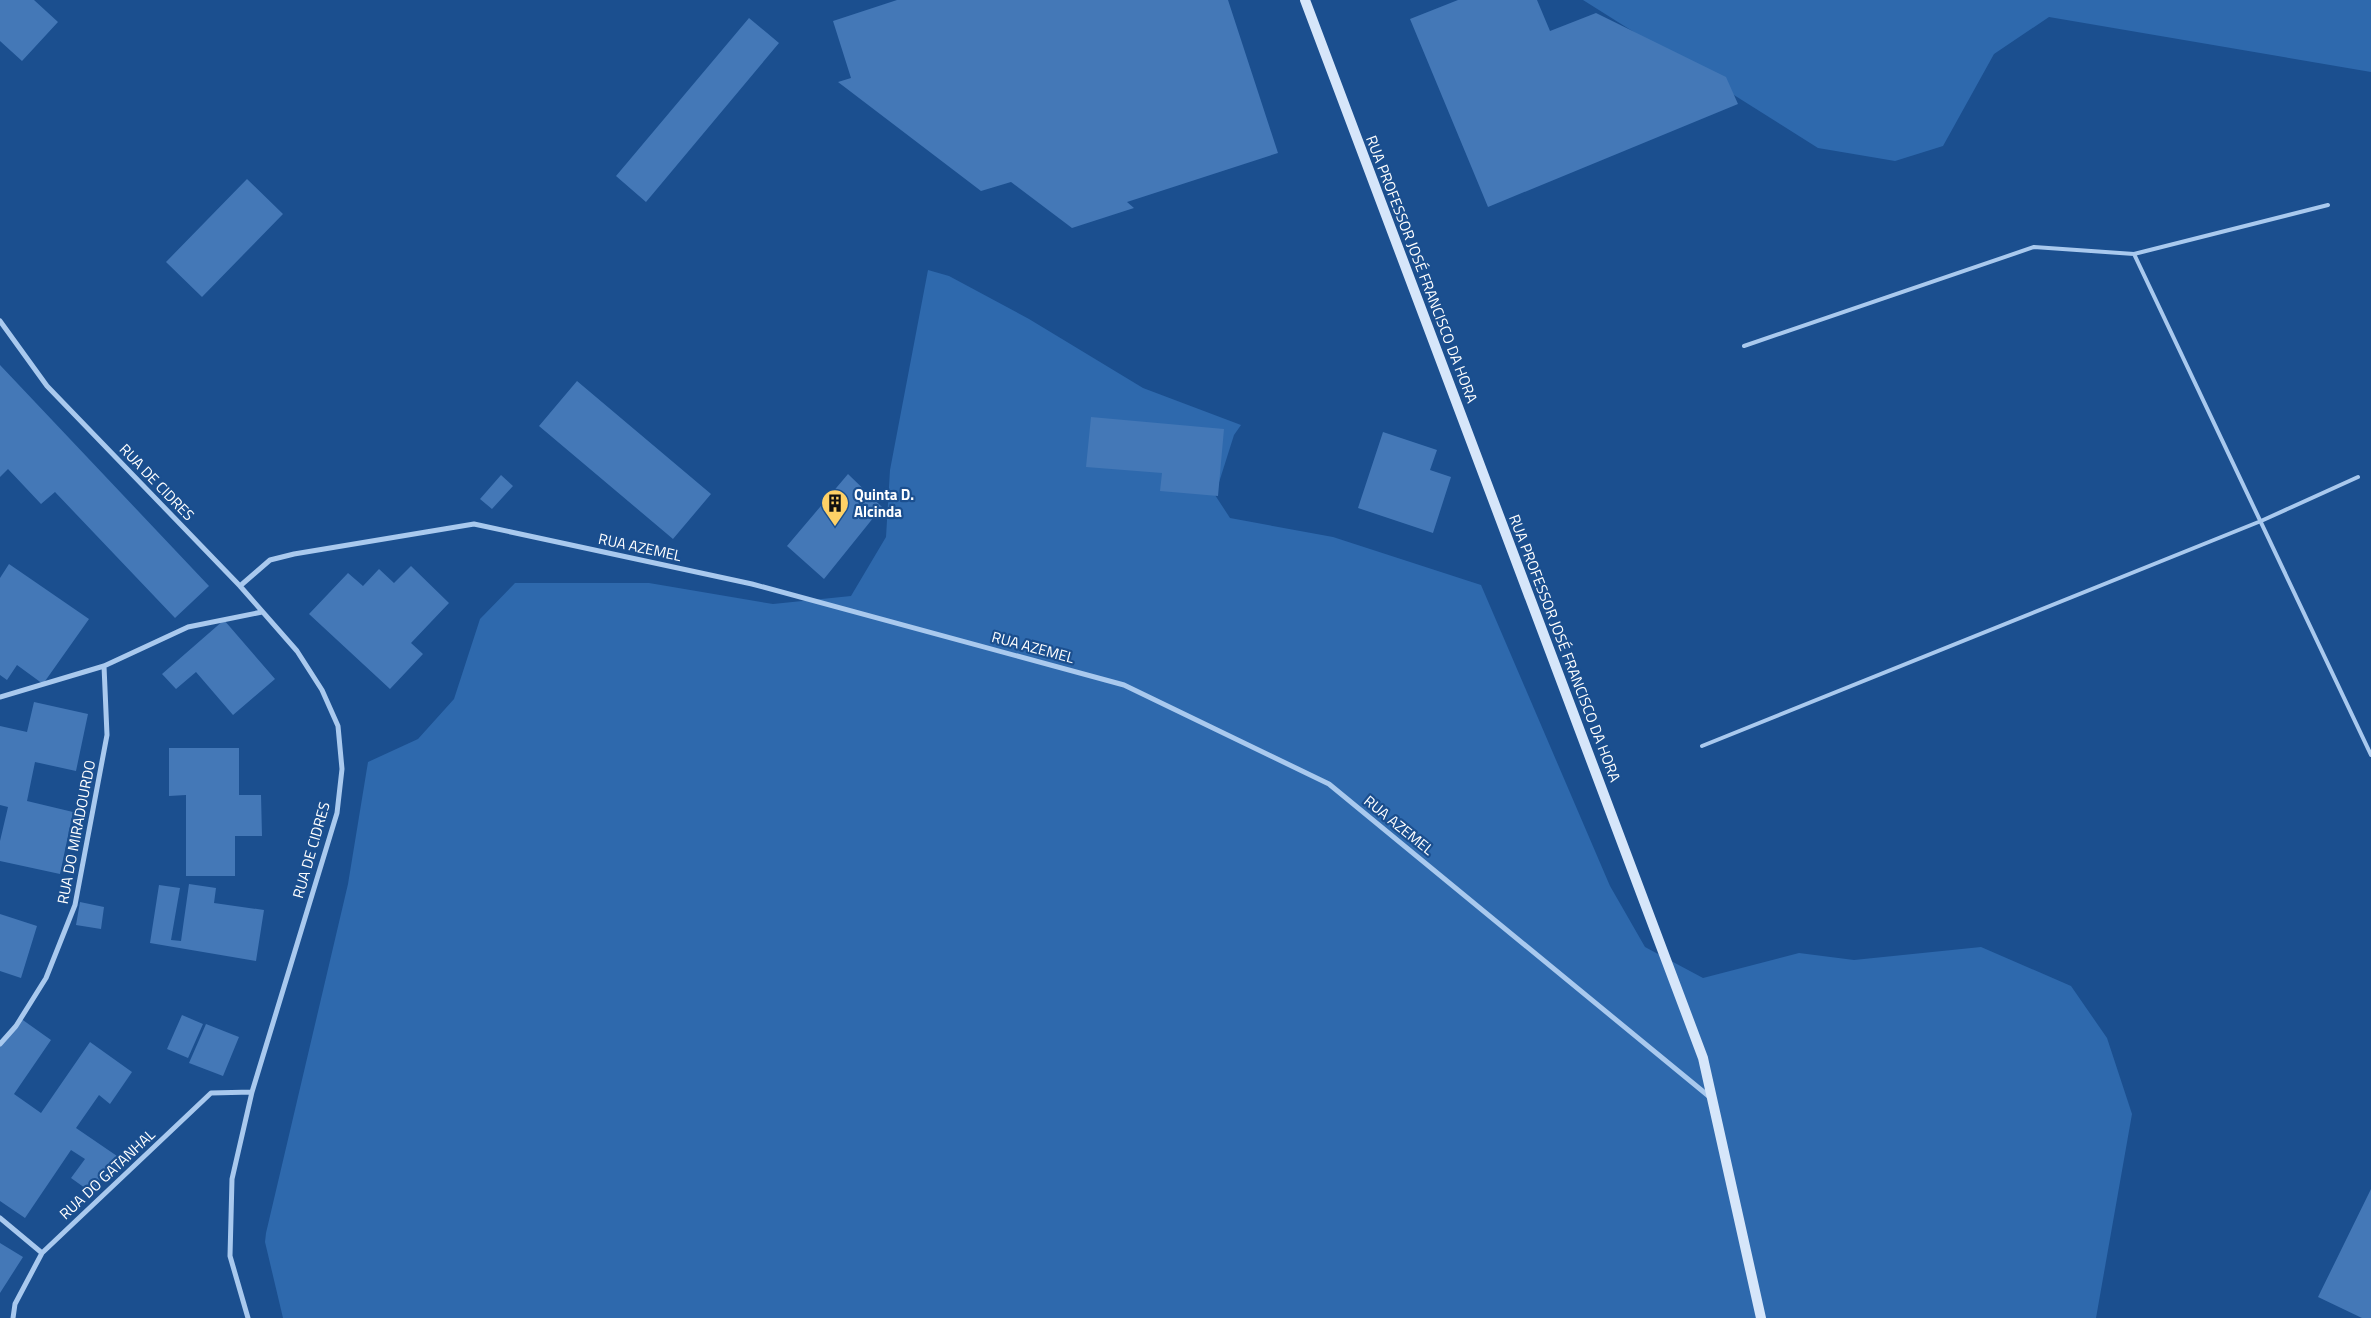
<svg xmlns="http://www.w3.org/2000/svg" width="2371" height="1318" viewBox="0 0 2371 1318" font-family="'Titillium Web',sans-serif">
	<rect width="100%" height="100%" fill="#1b4f8f"/>
	<path fill="#2e69ad" d="M1583 0H2371V72L2049 17 1994 54 1943 146 1895 161 1818 148Z
		M928 270 949 276 1029 319 1143 388 1241 425 1234 435 1215 495 1230 518 1333 537 1481 585 1610 886 1645 947 1703 978 1799 953 1854 960 1981 947 2071 986 2107 1038 2132 1114 2096 1318H283L265 1242 266 1233 348 884 368 762 418 739 454 699 480 619 515 583H649L773 604 851 596 886 537 890 470Z"/>
	<path fill="#4478b7" d="M0 0H34L58 22 22 61 0 41Z
		M897 0H1228L1278 153 1127 202 1134 208 1072 228 1011 182 981 191 838 82 851 78 833 21Z
		M1458 0H1537L1550 31 1596 13 1726 77 1738 104 1488 207 1410 19Z
		M749 18 779 43 646 202 616 176Z
		M247 179 283 214 202 297 166 262Z
		M0 365 209 586 175 618 55 492 41 504 8 469 0 477Z
		M577 381 711 494 673 539 539 426Z
		M1091 417 1224 429 1218 496 1160 491 1162 473 1086 467Z
		M1383 432 1437 450 1430 470 1451 477 1433 533 1358 508Z
		M848 474 882 507 824 579 787 546Z
		M501 475 513 486 492 509 480 499Z
		M9 564 89 619 43 684 17 665 7 680 0 675V578Z
		M411 566 449 603 411 643 423 654 390 689 309 614 348 573 363 586 379 569 394 583Z
		M224 620 275 679 233 715 196 672 176 689 162 674Z
		M34 702 88 714 76 771 35 762 27 801 73 812 60 874 0 861V841L8 807 0 805V726L27 732Z
		M169 748H239V795H261L262 836H235V876H186V795L169 796Z
		M189 884 216 888 214 903 264 910 256 961 150 943 159 885 180 888 171 940 181 941Z
		M80 902 104 907 101 929 76 925Z
		M0 914 37 926 21 978 0 971Z
		M182 1015 203 1024 188 1058 167 1049Z
		M20 1018 51 1040 14 1094 41 1113 90 1042 132 1072 110 1104 99 1095 76 1128 117 1156 92 1193 71 1178 85 1159 71 1150 25 1218 0 1201V1047Z
		M206 1024 239 1037 223 1076 189 1063Z
		M2371 1189V1318H2362L2318 1297Z
		M0 1243 23 1257 0 1293Z"/>
	<g fill="none" stroke-linecap="round" stroke-linejoin="round">
		<path stroke="#a9c9ee" stroke-width="4" d="M2134 254 2328 205
			M1744 346 2034 247 2134 254 2371 755
			M1702 746 2261 521 2358 477"/>
		<path stroke="#a9c9ee" stroke-width="5" d="M0 321 47 386 240 586 297 651 322 690 338 726 342 769 337 813 252 1092 232 1179 230 1256 248 1318
			M240 586 270 560 294 554 474 524 752 584 1124 685 1329 784 1711 1098
			M0 697 104 666 188 627 262 612
			M0 1044 16 1026 46 978 75 905 107 735 104 666
			M0 1218 42 1253
			M13 1318 15 1304 42 1253 211 1093 252 1092"/>
		<path stroke="#d6e6fa" stroke-width="10" d="M1305 0 1703 1058 1761 1318"/>
	</g>
	<defs>
		<g id="building-pin" transform="scale(1.4375)"><path d="M0 17L-7.5 6A9.5 9.5 0 1 1 7.5 6Z" fill="#ffd166" stroke="#1b4f8f"/><path d="M-4-6H4V6H1V3H-1V6H-4ZM-2.5-4.3h1.7v1.8h-1.7ZM.8-4.3h1.7v1.8H.8ZM-2.5-1h1.7V.8h-1.7ZM.8-1h1.7V.8H.8Z" fill="#111"/></g>
	</defs>
	<g fill-rule="evenodd">
		<use href="#building-pin" x="835" y="503"/>
	</g>
	<g text-anchor="middle" dominant-baseline="central" stroke-width="4.5" stroke-linejoin="round" paint-order="stroke">
		<g font-size="15" fill="#fff" stroke="#1b4f8f">
			<text transform="translate(1422 269) rotate(69)">RUA PROFESSOR JOSÉ FRANCISCO DA HORA</text>
			<text transform="translate(157 482) rotate(46)">RUA DE CIDRES</text>
			<text transform="translate(640 547) rotate(12)">RUA AZEMEL</text>
			<text transform="translate(1033 647) rotate(15)">RUA AZEMEL</text>
			<text transform="translate(1565 648) rotate(69)">RUA PROFESSOR JOSÉ FRANCISCO DA HORA</text>
			<text transform="translate(1399 825) rotate(39)">RUA AZEMEL</text>
			<text transform="translate(76 832) rotate(-79)">RUA DO MIRADOURDO</text>
			<text transform="translate(311 850) rotate(-74)">RUA DE CIDRES</text>
			<text transform="translate(107 1174) rotate(-43)">RUA DO GATANHAL</text>
		</g>
		<g font-size="15" font-weight="bold" fill="#fff" stroke="#1b4f8f" text-anchor="start">
			<text x="854" y="494">Quinta D.<tspan x="854" dy="17">Alcinda</tspan></text>
		</g>
	</g>
</svg>
